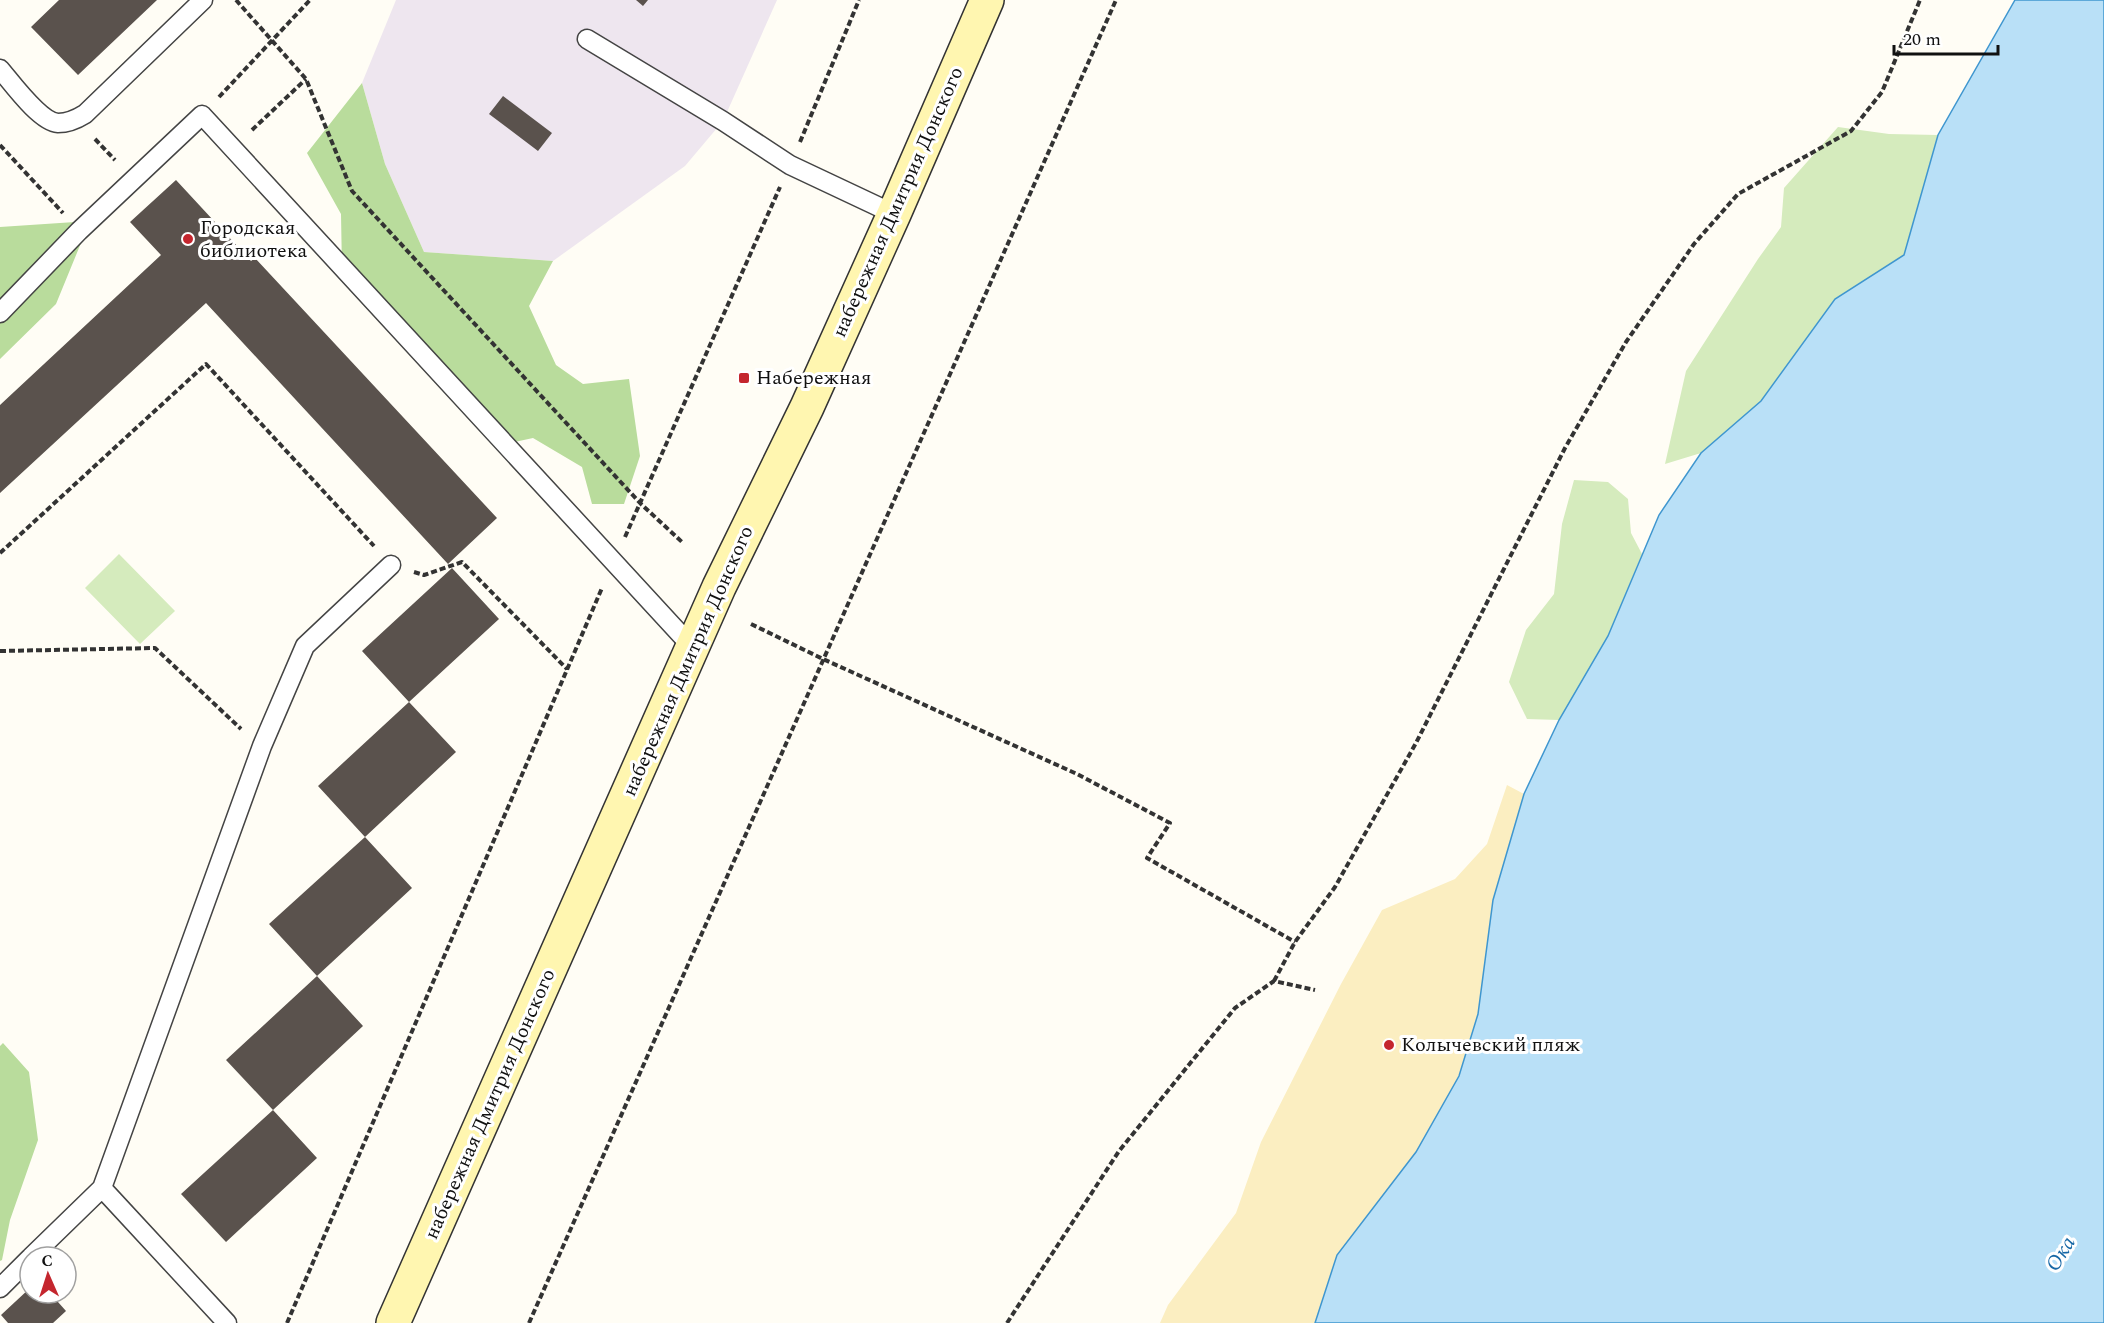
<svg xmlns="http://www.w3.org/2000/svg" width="2104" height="1323" viewBox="0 0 2104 1323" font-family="Spectral,serif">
	<rect width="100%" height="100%" fill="#fffdf5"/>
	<path fill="#eee6ef" d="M396 0H777L723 121 685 166 553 261 424 252 385 164 362 83Z"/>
	<path fill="#d5ebbd" d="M1838 127 1889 134 1938 135 1904 255 1835 299 1761 401 1701 453 1665 464 1686 371 1758 259 1781 227 1784 188Z
		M1574 480 1608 482 1628 499 1631 533 1642 554 1608 636 1559 720 1527 719 1509 682 1526 630 1554 594 1562 524Z
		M119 554 175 611 140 644 85 588Z"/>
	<path fill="#b9dc9c" d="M362 83 385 164 424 252 553 261 529 306 556 365 583 384 629 379 640 456 624 504H592L582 467 533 438 510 443 342 269 341 214 307 153Z
		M90 221 56 304 0 359V227Z
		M3 1043 29 1072 38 1140 10 1220 2 1260 0 1261V1046Z"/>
	<path fill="#fbeec1" d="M1507 785 1524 794 1493 900 1478 1014 1459 1076 1416 1152 1337 1255 1315 1323H1160L1168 1305 1236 1213 1261 1142 1341 984 1382 910 1455 879 1487 844Z"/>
	<path fill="#b9e0f7" stroke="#3f96cf" stroke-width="1.5" d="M2015 0H2104V1323H1315L1337 1255 1416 1152 1459 1076 1478 1014 1493 900 1524 794 1559 720 1608 636 1659 515 1701 453 1761 401 1835 299 1904 255 1938 135Z"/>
	<path fill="#5a524d" d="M59 0H157L78 75 31 27Z
		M636 0H648L643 6Z
		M503 96 552 133 538 151 489 114Z
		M176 180 251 261 255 258 497 518 448 564 206 303 0 493V405L161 255 130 222Z
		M452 568 499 619 409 702 362 651Z
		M409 702 456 752 365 837 318 786Z
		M365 837 412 888 317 976 269 924Z
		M317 976 363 1026 273 1110 226 1060Z
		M273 1110 317 1158 226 1242 181 1194Z
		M30 1288V1293H50L66 1311 53 1323H8L1 1315Z"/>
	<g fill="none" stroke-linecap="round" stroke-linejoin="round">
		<g stroke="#444" stroke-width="21">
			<path id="lane" d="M587 39 723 121 790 165 894 214
				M0 69C12 83 40 122 58 123 68 123 77 119 85 114L203 0
				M0 313 79 231 202 115 693 648
				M102 1188 227 1323
				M31 1257 102 1188 262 746 305 646 391 565
				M0 1288 30 1258"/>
		</g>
		<g stroke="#333" stroke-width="36">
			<path id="secondary" d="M393 1323 719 587 807 407 894 214 987 0"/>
		</g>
		<path stroke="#333" stroke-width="4" stroke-dasharray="6 3" stroke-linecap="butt" d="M236 0 306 79 352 191 641 504 682 542
			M219 97 310 0
			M252 130 306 79
			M95 139 115 160
			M800 142 859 0
			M0 145 63 213
			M625 537 780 187
			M0 553 206 364 374 546
			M414 572 424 575 462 562 567 669
			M751 624 823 659 1077 774 1170 823 1147 858 1295 942
			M0 651 155 648 241 729
			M1274 981 1295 942 1335 887 1416 743 1565 448 1626 342 1694 244 1738 194 1851 131 1882 92 1920 0
			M287 1323 602 588
			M529 1323 1116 0
			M1007 1323 1119 1151 1235 1008 1274 981 1315 990"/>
		<use href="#lane" stroke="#fff" stroke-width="18"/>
		<use href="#secondary" stroke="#fff6b0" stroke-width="33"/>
	</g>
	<g fill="#c4262e" stroke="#fff" stroke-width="2">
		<circle cx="188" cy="239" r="6"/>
		<rect x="738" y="372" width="12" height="12" rx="3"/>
		<circle cx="1389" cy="1045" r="6"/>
	</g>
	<g text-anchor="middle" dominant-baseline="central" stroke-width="6" stroke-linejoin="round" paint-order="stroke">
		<g font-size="20" fill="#111" stroke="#fff">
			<text transform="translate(898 202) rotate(-66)">набережная Дмитрия Донского</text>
			<text transform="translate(688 661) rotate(-66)">набережная Дмитрия Донского</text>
			<text transform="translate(490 1104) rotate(-66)">набережная Дмитрия Донского</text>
		</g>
		<g font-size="20" fill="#111" stroke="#fff" text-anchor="start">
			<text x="200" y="228">Городская<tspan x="200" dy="23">библиотека</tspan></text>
			<text x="756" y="378">Набережная</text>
			<text x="1401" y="1045">Колычевский пляж</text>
		</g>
		<g font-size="21" font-style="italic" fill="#1768a6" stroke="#fff">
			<text transform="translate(2061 1254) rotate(-58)">Ока</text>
		</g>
	</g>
	<g transform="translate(48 1275) rotate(357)"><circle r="28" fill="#ffffff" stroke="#a0a0a0" stroke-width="1.5"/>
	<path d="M0-4.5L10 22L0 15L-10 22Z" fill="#c4262e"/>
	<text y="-9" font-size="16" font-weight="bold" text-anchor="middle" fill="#111111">С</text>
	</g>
	<path d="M1894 45v9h104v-9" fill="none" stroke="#111111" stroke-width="3"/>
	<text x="1903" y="45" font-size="18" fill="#111111" stroke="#ffffff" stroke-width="4.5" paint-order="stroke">20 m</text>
</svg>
